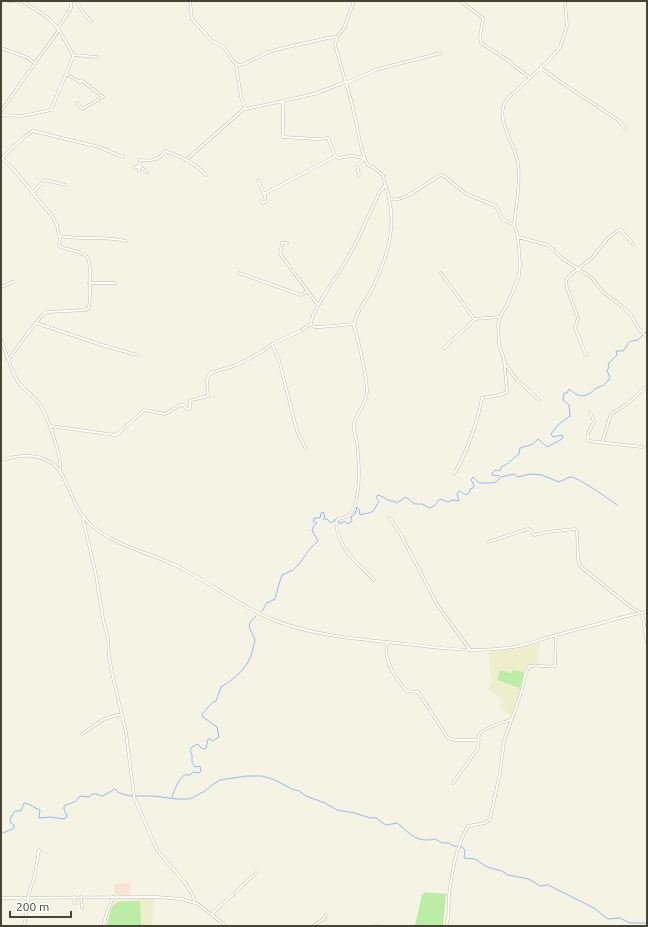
<svg xmlns="http://www.w3.org/2000/svg" width="648" height="927" viewBox="0 0 648 927" font-family="Ubuntu,sans-serif">
	<rect width="100%" height="100%" fill="#f4f3e4"/>
	<path fill="#efeecc" d="M540 643 537 664 527 666 519 695 511 715 499 707 504 702 489 689 492 680 504 682 491 679 489 652 520 648Z
		M154 899 152 926H105L111 905 115 900Z"/>
	<path fill="#f6e3d5" d="M130 883V895H115V884Z"/>
	<path fill="#bbeda7" d="M500 670 512 673 513 670 524 672 520 688 497 680Z
		M425 892 446 894 443 926H415L422 895Z
		M140 901 141 926H107C113 898 113 902 140 901Z"/>
	<g fill="none" stroke-linecap="round" stroke-linejoin="round">
		<path stroke="#98b8f8" stroke-width="1" d="M500 476 492 475V473L495 470 500 471 501 467C509 464 512 459 519 454L520 448C528 445 532 446 538 439L547 447 562 439 563 436 562 435 553 437 551 434 558 425 570 416 569 405 563 400 564 393H567L569 389C579 398 586 398 595 389 597 387 598 388 601 386 605 385 608 381 610 377L607 371 609 367 608 364 617 355 616 351H623C630 343 625 341 638 340L647 331
			M262 611 267 603 275 599C277 591 279 584 282 575L293 570 299 564 309 550 318 541 312 530 313 527 317 523 313 521 314 518H320L321 513 323 512 325 517 323 519H327L331 523 336 519 338 520 340 524 344 521 348 524 352 521 351 517 355 514 357 507 359 509 360 515C364 513 370 514 373 511 375 509 377 504 379 502L376 497 378 495 383 497 390 501H393L397 503 406 497 415 504H422L430 508 434 506 440 499 448 502 453 500 459 501 457 494 459 491C463 492 464 497 469 493L470 489 473 488 474 485 471 480 473 477 479 483H491L496 482 501 477 514 474 518 477 530 474 542 475 559 482C563 481 567 477 571 477 576 476 612 501 617 505
			M172 798C172 794 180 778 183 776 185 774 187 775 190 775L193 772 199 773 201 771 200 766 195 767 192 762V755L190 751 192 747 198 744 201 748 204 749 206 748 208 739H210L213 741 219 737 217 727 203 717 202 714 212 703 216 701 221 687C233 680 244 671 250 658 253 652 253 646 255 640 251 628 244 626 256 616
			M1 834 14 828V825L10 822 11 817 15 811H21L24 803C31 804 34 808 40 810L39 818H40L50 817 65 819 67 816 64 809V806L76 801 80 796 89 797C95 791 96 795 103 796L115 789 119 793 130 796H153L176 799H190L205 791 212 785 220 780 247 776H262L275 780 292 789 299 791 306 796 325 803 337 810 355 813 370 818H376L386 825 397 823C411 834 416 843 435 839L442 843H449L454 846 462 847 465 850 464 858 475 859 487 867 502 871 508 875 529 879 540 886 548 885 594 908 608 919 620 918 630 923H647"/>
		<g stroke="#c0bea5" stroke-width="3">
			<path id="street" d="M8 1 19 2 21 1
				M22 1 47 17 58 28
				M76 1 86 16 91 21
				M190 1 192 19 212 41 224 47 233 61 238 65 244 64 269 52 283 48 328 38 337 37
				M354 1 344 28 337 37 335 45 352 104 361 146 365 160 369 166 373 167 383 175 385 185 390 199C406 203 427 181 441 175L444 176 466 194 496 206 502 219 514 225 518 237 548 245 563 259 592 278 603 292 623 307 631 315 639 329 647 337
				M460 1 483 18 480 37 481 43 509 61 513 65 529 77
				M1 48 26 57 35 63 59 30
				M73 55 97 57
				M236 65 241 97 246 109 314 94 346 82
				M541 68 565 85 618 120 626 129
				M66 74 80 82 81 80 103 97 82 109 77 103
				M346 83 378 69 441 53
				M283 101V137L317 139 328 138 335 155 338 158 351 156 365 158
				M1 111 35 63
				M1 115 22 116 51 110 73 57 72 53 58 28 71 8V1
				M2 158 14 170 52 216 57 225 59 236C81 240 104 236 126 241
				M2 158 24 137 33 131 99 147 123 157
				M186 160 245 108
				M139 166 147 172
				M134 168 139 166
				M139 171 140 160C150 161 159 161 165 151 180 156 195 163 206 175
				M358 176 359 174 357 166 365 158
				M258 180 264 194 336 156
				M32 193 45 180 65 185
				M261 201 263 203 266 201 264 194
				M514 225C516 207 521 181 518 163 515 144 493 117 507 99L549 60 560 47 567 26 565 1
				M287 243H282L280 254 318 305
				M239 273 301 295 308 291
				M441 273 474 319 500 317
				M89 283H115
				M1 287 13 282
				M36 323 43 314 47 312 86 310 89 308C90 300 92 263 87 257 82 251 68 250 61 247L59 244 60 237
				M310 324 315 327H320L354 324
				M1 339C6 353 10 367 17 380 22 389 32 394 38 402 47 413 63 459 60 472
				M444 348 475 319
				M586 355 575 328 578 318 567 288 566 281 569 276 592 258 607 239 617 231 621 230 633 244
				M8 361 26 335 36 323 102 345 137 355
				M505 364 517 380 539 400
				M590 412 594 422C591 428 585 435 589 441L642 447
				M50 426 115 435 119 433 144 410 165 414 180 405H183L187 409 190 408V401L192 400 208 396 207 380 210 373 237 365 263 351 272 344
				M602 443 611 414 627 404 647 386
				M306 449 297 431 279 360 272 344 301 331 311 323 313 315 323 297 346 261 357 241 380 191 385 185
				M1 460C18 456 34 452 50 462 69 473 71 508 90 524 114 546 148 552 177 566 209 582 237 604 271 619 310 635 355 639 397 643 438 648 478 654 519 646 530 644 542 639 553 636 570 631 588 627 605 622 619 618 633 614 647 612
				M454 474C466 455 478 420 482 398L500 395 507 392 504 359 499 344 498 324 501 315 507 305 519 276 520 264 518 238
				M389 517 400 533 438 606 471 651
				M83 519 96 575 103 619 108 639 109 656 112 673 126 732 134 797 157 850 186 884 193 896 194 902
				M488 542 528 529 531 530 534 535 548 532 575 529 577 531 578 559 580 566 631 607 641 613 643 618 647 643
				M374 580C357 563 338 549 336 523L338 519C343 518 346 518 349 515 362 501 359 461 357 443 356 438 353 431 354 425 356 413 367 404 367 391 367 378 361 354 358 340 357 336 355 330 354 326 354 315 365 302 370 293 384 266 397 230 389 199
				M387 642C383 661 395 678 407 691L418 692 448 738 456 740H479
				M82 734 104 719 122 714
				M453 783 478 748C479 743 478 738 479 735 481 729 504 722 510 720
				M74 897 75 903
				M81 897 82 908
				M1 898 156 897 182 899 198 904 226 926
				M212 914 256 873
				M23 926 25 922 29 893 34 878 39 850
				M103 926 107 912 113 897
				M313 926 325 918 326 915
				M374 926 376 925
				M446 926C450 916 448 905 449 895 452 871 456 847 468 826L485 823 490 819 500 773 504 741 521 693 526 672 530 666C538 664 547 668 555 666L556 635"/>
		</g>
		<use href="#street" stroke="#fff" stroke-width="2"/>
	</g>
	<rect width="648" height="927" fill="none" stroke="#474433" stroke-width="4"/>
	<path d="M10 911v6h61v-6" fill="none" stroke="#474433" stroke-width="2"/>
	<text x="16" y="911" font-size="12" fill="#474433" stroke="#ffffff" stroke-width="3" paint-order="stroke">200 m</text>
</svg>
